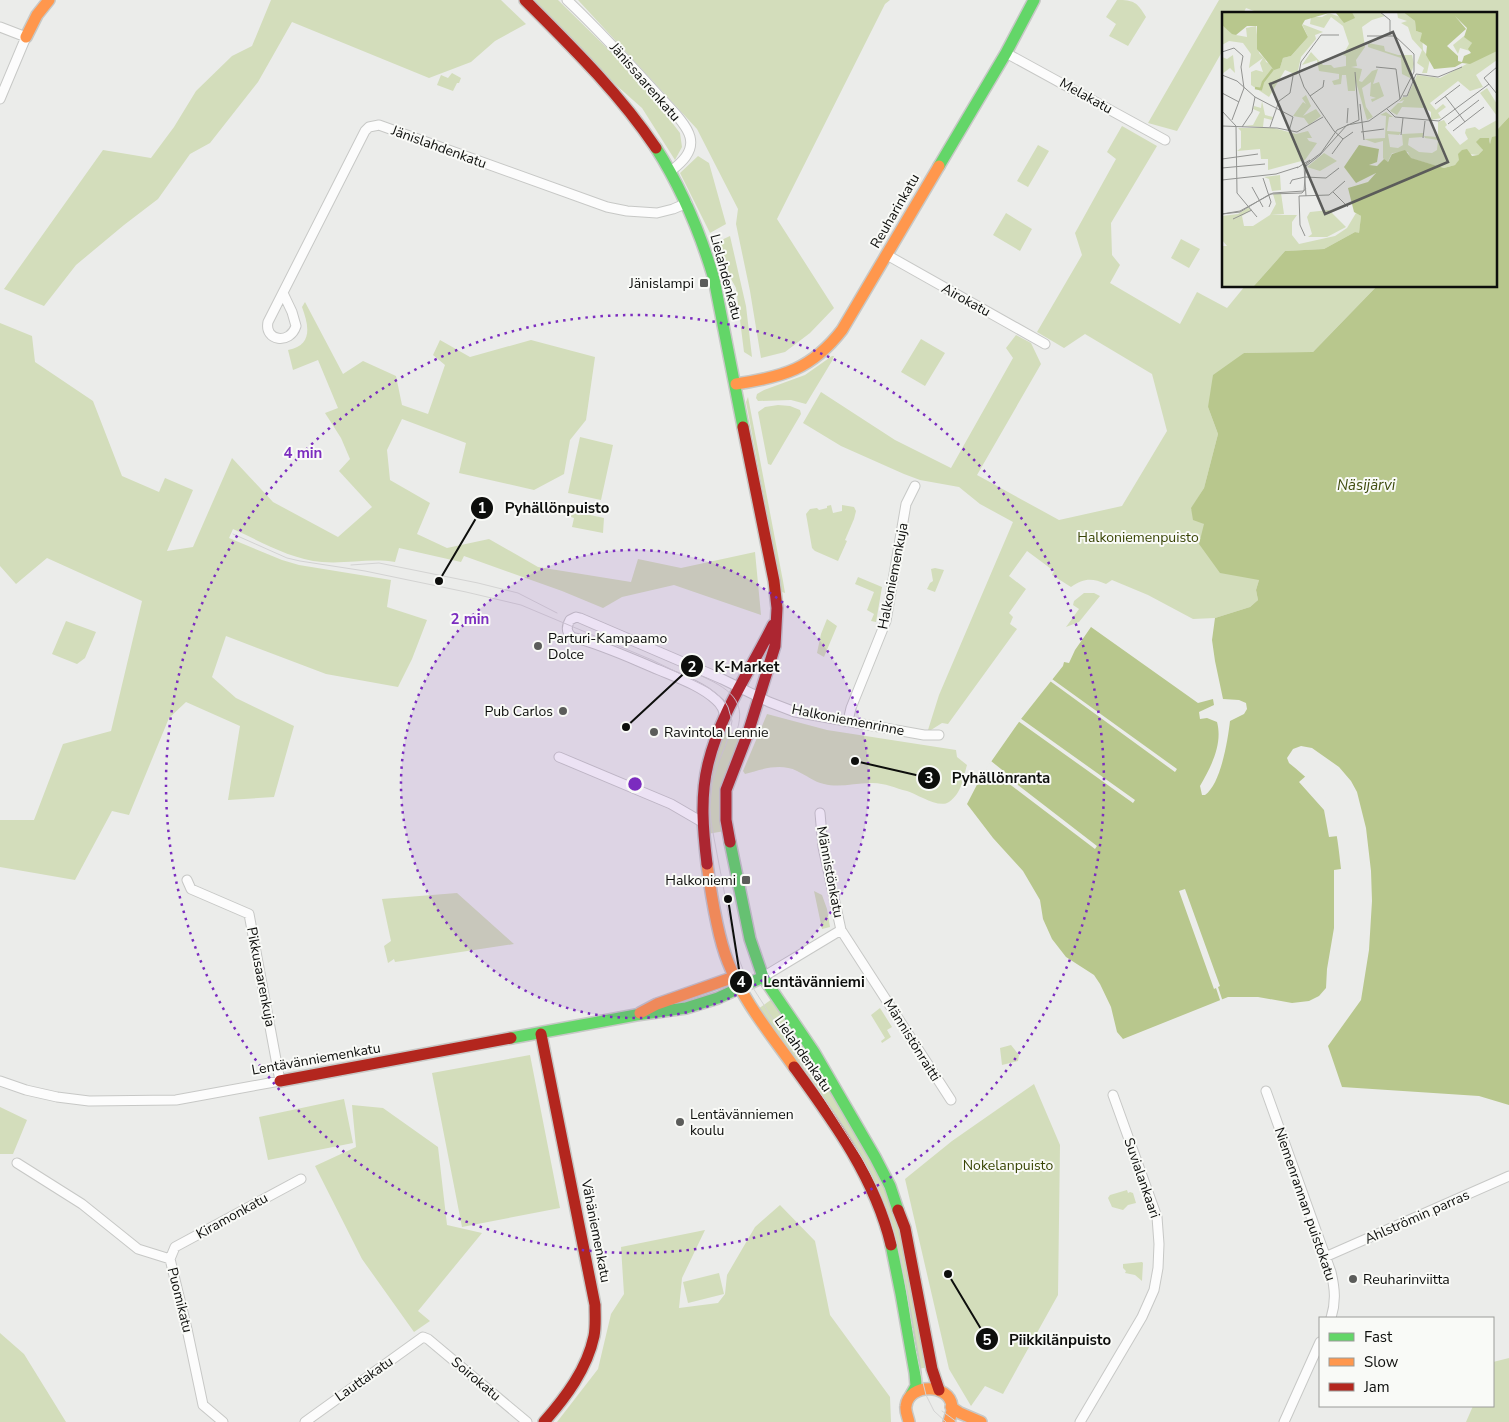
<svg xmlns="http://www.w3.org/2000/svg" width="1509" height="1422" viewBox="0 0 1509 1422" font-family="'Nunito Sans',sans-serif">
	<rect width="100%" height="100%" fill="#ebecea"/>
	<path fill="#d3ddbb" d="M271 0H501L526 24 495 41 471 62 429 78 292 22 258 82 210 143 190 154 158 199 124 225 76 265 44 306 4 289 103 150 151 158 174 127 196 91 232 56 252 46Z
		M534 0H558L615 56 650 94 680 133 682 147 675 160 642 108 616 85Z
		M578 0H890L885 4 777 219 834 308 810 333 785 352 761 358 750 291 736 224 738 209 697 129Z
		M1117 0C1134 0 1137 2 1146 17L1128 46 1109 36 1116 24 1106 17Z
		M1219 0H1509V117L1495 132V14H1262L1246 8 1243 14H1223V50L1177 131 1148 123Z
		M452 73 461 78 459 83H457L453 91 437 85 441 75 448 78Z
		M1122 126 1157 146 1111 223 1112 255 1120 265 1110 283 1180 324 1197 292 1227 308 1245 286H1377L1313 352 1244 353 1208 407 1218 434 1204 488 1191 509 1204 524 1259 580 1256 590 1258 600 1250 607 1215 618 1193 619 1148 595 1112 580 1106 584C1092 578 1084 578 1071 587L1052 575 1054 571 1027 551 1009 576 1026 589 1009 613 1013 617 1010 624 1017 629 1014 633 948 724 942 723 931 730H928L939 695 1013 522 980 504 959 487 920 480 904 474 841 446 803 423 821 392 895 440 951 468 1013 358 1006 348 1016 335 1031 343 1041 364 977 475 1059 520 1122 506 1167 431 1152 374 1085 334 1064 348 1037 332 1082 255 1075 233 1116 159 1107 152Z
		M1038 145 1049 151 1028 187 1017 181Z
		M698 156 709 163 726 224 710 233 680 173Z
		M1006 213 1032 229 1020 251 993 235Z
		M730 236 746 306 752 357 744 352 736 288 719 257 715 243Z
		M1181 239 1200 249 1189 268 1171 258Z
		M305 302 343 374 363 361 396 376 402 405 428 414 445 365 433 355 440 340 470 357 531 340 595 357 586 420 570 440 564 474 534 490 459 473 466 443 402 419 387 450 390 480 430 503 417 534 447 548 489 539 538 567 631 582 638 559 681 568 755 552 761 615 674 585 622 597 603 608 562 591 464 556 461 562 399 548 395 562C371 558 347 564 322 562 290 559 262 542 233 529L229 538 282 560 299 565 391 580 387 607 427 620 412 659 398 687 326 674 226 636 212 677 236 698 294 726 274 797 228 800 240 726 186 702 169 718 129 815 112 811 75 880 0 867V820H34L63 744 111 731 142 601 47 558 16 584 0 566V323L32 336 35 362 93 401 122 476 159 492 165 478 193 490 167 551 193 547 232 458 273 502 338 537 372 507 339 471 350 459 341 438 325 413 338 408 318 360 293 370 288 350C313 345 309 326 302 307Z
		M921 339 945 353 925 386 901 372Z
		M832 356H834L832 361 806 404 791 400 758 401 756 398 757 394 764 390 805 375Z
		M748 397 783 581 785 593 782 592 746 402Z
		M778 405 790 406 800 410 801 414 771 465 768 464 758 412 765 407Z
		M580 437 613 445 601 500 568 493Z
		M831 505 833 513 842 511V505L854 507 856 511 854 519 845 540 847 541 838 561 815 551 812 548 806 514 810 509 817 508 819 510 827 508V506Z
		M572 511 604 518 603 533 572 527 574 518 571 517Z
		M935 568 944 570 935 592 927 589 930 583 933 581 931 569Z
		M858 577 882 587 876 622 871 621 874 614 867 610 874 592 855 584Z
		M1084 593H1094L1100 596 1079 622 1066 627 1079 609 1073 605 1074 601Z
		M827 619 837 626 824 657 817 653 821 634Z
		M66 621 96 632 85 658 77 664 52 654Z
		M767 714 827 730 956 750 957 757 967 765C963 778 962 793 949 802 939 809 917 794 907 791 895 788 883 782 870 783 855 783 839 788 824 784 814 782 806 775 797 771 781 763 762 769 745 774L743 771Z
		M724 731 742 735 726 773 725 831 707 834V787Z
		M814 891 822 895 827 909 830 927 822 929Z
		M457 893 514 944 395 962 394 959 388 963 384 946 391 941 382 899Z
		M772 999 845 1111 896 1211 929 1367 918 1369 890 1226 758 1009Z
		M880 1008 892 1027 887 1030 891 1037 882 1043 881 1041 885 1038 871 1015Z
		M1011 1045 1019 1055 1018 1061 1002 1065 1000 1048Z
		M530 1055 560 1208 462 1227 432 1073Z
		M1034 1084 1060 1145 1058 1295 1003 1394 985 1386 971 1406 949 1369 905 1179 952 1141Z
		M344 1099 353 1143 268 1160 259 1117Z
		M352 1105 383 1108 438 1147 447 1225 482 1233 418 1311 430 1321 414 1332 362 1259 315 1166 356 1147Z
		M0 1107 27 1120 13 1154H0Z
		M1127 1190 1128 1193 1130 1192 1133 1193 1136 1203 1128 1205 1123 1210 1112 1207 1108 1198 1110 1195Z
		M780 1205 815 1241 830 1315 890 1397 891 1422H557L598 1369 611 1314 624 1294 621 1247 705 1230 682 1278 679 1308 718 1303 725 1294 727 1275 755 1227Z
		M1142 1262 1143 1263 1142 1281 1135 1275 1125 1273 1126 1271 1123 1268V1264Z
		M719 1273 724 1294 688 1303 683 1282Z
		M0 1333 24 1354 66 1422H0Z
		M1509 1358V1422H1466L1473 1406H1493V1362Z"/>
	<path fill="#b8c78d" d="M1509 117V1105L1479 1096 1342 1087 1328 1046 1361 1000 1369 950 1372 901 1371 871 1366 828 1357 792 1351 781 1339 767 1312 748 1301 746 1293 749 1287 758 1289 763C1305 776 1325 793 1332 814 1337 831 1339 851 1341 869L1334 870V928L1327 969 1326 988 1319 996 1309 1001 1292 1003 1258 997H1228L1123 1039 1117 1032 1111 1007 1100 984 1094 975 1066 957 1052 939 1043 919 1040 900 1023 871 993 838 967 804 982 775 984 777 987 772 986 769 1021 719 1063 666 1064 662 1069 663 1075 650 1091 627 1198 703 1213 699 1214 705 1199 712 1200 719 1207 718 1217 722C1223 744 1211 767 1200 786L1202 795H1205C1221 784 1228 739 1230 721L1244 714 1247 709 1246 703 1239 700 1223 699 1215 661 1212 640 1215 618 1250 607 1258 600 1256 590 1259 580 1220 573 1199 544 1204 524 1193 520 1191 508 1204 488 1218 434 1208 407 1213 375 1244 353 1313 352 1377 286H1495V132Z"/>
	<path fill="#ebecea" d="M1051 678 1052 679 1177 769 1175 772 1050 681 1049 680Z
		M1020 718 1135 800 1133 803 1018 721Z
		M991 761 1011 777 1010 779 1097 846 1095 849 1008 783 1006 785 985 769Z
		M1307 775 1328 800 1334 813 1338 836 1329 837 1324 810 1299 782Z
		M1185 889 1220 986 1218 987 1223 1002 1221 1003 1216 988 1214 989 1179 891Z"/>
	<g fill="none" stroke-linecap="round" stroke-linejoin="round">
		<g stroke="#c7c8c6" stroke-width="11">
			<path id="street" d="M567 0C600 31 630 64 660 97 669 107 687 124 690 137 694 152 681 163 671 171
				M0 27 26 37 0 99
				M1006 53 1165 140
				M887 255 1045 344
				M283 293 292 312 296 326C290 345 264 341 268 322L365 131 369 127 379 125 607 207 627 211 657 213 673 209 687 203
				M725 717C724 710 722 705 716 700 701 686 678 678 659 670 630 658 603 645 572 637 566 632 566 627 570 620L576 617 580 618 722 679 769 702 795 712 924 735H939
				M848 721 851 708 886 621 906 504 915 486
				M559 757 671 804 702 822
				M841 930 951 1100
				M763 977 841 930 823 847 820 813
				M0 1081 26 1090 57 1097 89 1101 176 1100 280 1081 249 914 191 889 187 880
				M1266 1091 1331 1272C1335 1289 1336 1302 1331 1318
				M17 1163 82 1204 138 1249 170 1259 187 1329 203 1405 223 1422
				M1325 1257 1509 1176
				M170 1259 175 1247 301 1179
				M305 1422 423 1337 428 1339 527 1422
				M1080 1422 1142 1317 1154 1290 1158 1268 1159 1244 1157 1217 1113 1095
				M1284 1422 1320 1342"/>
		</g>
		<g stroke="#c7c8c6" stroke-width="14">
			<path id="fast" d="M656 148C682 189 700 232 714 279L743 427
				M939 166 1006 53 1034 0
				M730 842 750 939 763 977 814 1052 875 1157 890 1186 898 1210
				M511 1038 636 1015 686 1008 718 998 763 977
				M891 1245 901 1294 915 1373 916 1386 911 1395"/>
		</g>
		<g stroke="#c7c8c6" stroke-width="14">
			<path id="slow" d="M26 37 37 15 49 0
				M736 384C783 377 812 369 842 330L939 166
				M707 864C711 894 717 935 728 962 743 1001 770 1033 794 1067
				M640 1013 657 1004 734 977H741
				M951 1407 960 1413 981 1422
				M909 1422C908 1417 905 1411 906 1406 909 1383 949 1383 952 1406 953 1411 950 1417 949 1422"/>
		</g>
		<g stroke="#c7c8c6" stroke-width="14">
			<path id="jam" d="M525 0C572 47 619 93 656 148
				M730 842 726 820V790L748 733 775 646 777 608 774 581 743 427
				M707 864C703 831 700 797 708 764 720 714 750 671 773 625
				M541 1034 595 1305C595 1315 596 1326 594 1336 587 1369 566 1397 544 1422
				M794 1067C834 1122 875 1178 891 1245
				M280 1081 511 1038
				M898 1210 905 1228 932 1369 939 1390"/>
		</g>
		<use href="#street" stroke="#fcfcfc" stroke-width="9"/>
		<use href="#fast" stroke="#63d668" stroke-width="11"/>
		<use href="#slow" stroke="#ff974d" stroke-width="11"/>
		<use href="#jam" stroke="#b3261e" stroke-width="11"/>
		<path stroke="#d3d3d2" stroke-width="1" d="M233 534 287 558 300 561 365 571 466 592 521 605 652 660 709 688 724 700 728 707 732 721 729 736 718 764 712 783 710 807 711 822 735 949 746 977 862 1158C872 1176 882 1194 889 1214 908 1271 910 1337 926 1395L934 1411 946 1422
			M351 565 379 563 478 583 518 593 557 613
			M697 674C728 688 751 700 734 738
			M942 1411 957 1422"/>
	</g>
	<circle cx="635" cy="784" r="234" fill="#7b2cbf" fill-opacity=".12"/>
	<g fill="none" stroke="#7b2cbf" stroke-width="2.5" stroke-dasharray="2.5 5">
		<circle cx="635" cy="784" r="234"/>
		<circle cx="635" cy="784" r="469"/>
	</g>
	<g fill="#5b5c5a" stroke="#f9faf7" stroke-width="2">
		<rect x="699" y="278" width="10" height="10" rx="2.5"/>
		<circle cx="538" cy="646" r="5"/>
		<circle cx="563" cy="711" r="5"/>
		<circle cx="654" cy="732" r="5"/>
		<rect x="741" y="875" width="10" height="10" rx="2.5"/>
		<circle cx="680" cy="1122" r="5"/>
		<circle cx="1353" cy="1279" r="5"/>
	</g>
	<g text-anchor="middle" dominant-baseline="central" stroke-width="4" stroke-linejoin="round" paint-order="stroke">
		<g font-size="14" fill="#0d0e0c" stroke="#f9faf7">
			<text transform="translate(645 82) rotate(49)">Jänissaarenkatu</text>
			<text transform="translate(1086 96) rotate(29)">Melakatu</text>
			<text transform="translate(439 147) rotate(20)">Jänislahdenkatu</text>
			<text transform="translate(895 211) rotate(-60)">Reuharinkatu</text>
			<text transform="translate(726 277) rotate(75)">Lielahdenkatu</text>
			<text transform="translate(966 300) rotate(29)">Airokatu</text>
			<text transform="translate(893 576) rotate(-79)">Halkoniemenkuja</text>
			<text transform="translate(848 720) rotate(11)">Halkoniemenrinne</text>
			<text transform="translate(830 872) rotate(79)">Männistönkatu</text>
			<text transform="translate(261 977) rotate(79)">Pikkusaarenkuja</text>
			<text transform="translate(912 1040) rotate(58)">Männistönraitti</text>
			<text transform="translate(803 1054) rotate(55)">Lielahdenkatu</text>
			<text transform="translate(316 1059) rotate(-10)">Lentävänniemenkatu</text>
			<text transform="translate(1142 1178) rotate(71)">Suvialankaari</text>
			<text transform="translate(1305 1204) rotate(71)">Niemenrannan puistokatu</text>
			<text transform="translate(232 1216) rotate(-29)">Kiramonkatu</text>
			<text transform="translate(1417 1217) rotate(-24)">Ahlströmin parras</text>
			<text transform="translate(596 1231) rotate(79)">Vähäniemenkatu</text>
			<text transform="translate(180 1300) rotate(76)">Puomikatu</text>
			<text transform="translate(364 1379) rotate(-35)">Lauttakatu</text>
			<text transform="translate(476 1379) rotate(40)">Soirokatu</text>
		</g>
		<g font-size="14" fill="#0d0e0c" stroke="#f9faf7" text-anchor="start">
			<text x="694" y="283" text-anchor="end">Jänislampi</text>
			<text x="548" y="638">Parturi-Kampaamo<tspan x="548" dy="16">Dolce</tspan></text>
			<text x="553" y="711" text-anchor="end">Pub Carlos</text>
			<text x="664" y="732">Ravintola Lennie</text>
			<text x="736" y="880" text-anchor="end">Halkoniemi</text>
			<text x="690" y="1114">Lentävänniemen<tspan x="690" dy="16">koulu</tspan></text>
			<text x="1363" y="1279">Reuharinviitta</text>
		</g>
		<g font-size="14" fill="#394505" stroke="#f9faf7">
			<text x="1138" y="537">Halkoniemenpuisto</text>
			<text x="1008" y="1165">Nokelanpuisto</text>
		</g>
		<g font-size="15" font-style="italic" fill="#3f4c0f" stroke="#f9faf7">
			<text x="1366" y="485">Näsijärvi</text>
		</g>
	</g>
	<g transform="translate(1222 12)">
		<rect width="275" height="275" fill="#ebecea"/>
		<path d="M130 0H157L163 4 150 8 140 15 143 35 134 48 135 54 129 55 140 57 137 69 140 70 150 59 156 57 151 72 157 70 162 84 150 90 149 87 154 86 148 84 149 70 140 76 144 95 151 105 145 108 134 70 133 79H126L124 63H120L119 72 112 73 110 69 117 67V62L97 59 95 48 80 53 89 40 101 53H109L112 56 124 54V44L121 43 127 32 121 14 109 5 102 16 88 12 89 5H100L107 1 121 6 132 5ZM175 0H181L193 9 194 19 200 21 201 38 208 47 205 61H200L202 56 195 51 200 38 190 27 186 15 179 11 185 9 176 6ZM80 12 101 20 93 23 94 27 79 45 75 63 63 58 47 85 29 73V60L34 58 41 60 38 51 41 46 27 56 29 42 21 31 7 29 0 33V13L14 23 25 25 24 16 34 14 37 41 43 47 44 50 58 56 61 46 69 44 86 25ZM242 24 250 31 248 39 238 36 236 42 231 33ZM146 31 162 34 163 39 176 43H190L192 52 188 66 180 62 179 46 146 35ZM275 36V48L254 63 261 75 248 79 236 69 208 91 214 98 221 92 224 95 216 101 219 106 209 108V100L203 96 180 95 175 103 168 99 176 91H180L182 88 177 90 181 85H185L195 63 218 66ZM11 43 13 61 8 56 0 62V45L5 47ZM265 76 275 92V104L258 81ZM84 83 89 94 81 104 94 97 99 104 87 113 82 106 71 104 81 90 84 92 80 86ZM40 89 43 103 51 105 50 108 42 106 41 115 22 114 31 113 38 100 31 97 32 94 39 96ZM164 100 171 105H167L165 119 179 120 177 123 166 122 168 135 176 136 181 133 180 122 201 121V125L187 126 186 133 197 140 210 141 215 138 216 128 203 126 202 124 216 125V110L222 108 225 113 223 115 238 133 246 127 243 121 244 117 253 115 257 118 275 108V124L269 132 267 127H260L258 133 261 138 256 143 247 142 233 153 222 156 188 146 186 140 170 141 165 151 161 146V129L153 131 142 127 163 126 164 104 158 103ZM16 116H52L74 122 86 119 90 126H85L87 129 95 131 83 148 46 158V147H39L38 137 15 139 19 136V119ZM102 141 115 149 98 159 85 155ZM58 163 59 178 50 179 47 167 42 165ZM59 181 62 202 49 203H75L70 210V223L77 232 113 224 125 216 134 201 139 204 137 222 133 220 102 237 63 239 31 275H0V234H5L0 228V204L16 202 27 195 29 198 20 204 22 214H31L48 203 54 192 51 182ZM107 198 124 215 105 225H86L90 222 85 205 88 200Z" fill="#d3ddbb"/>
		<path d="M0 0H130L133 6 122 11 114 1H107L83 8 80 13 86 25 69 44 61 46 58 56 52 58 35 37V14H25L14 23 10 22 0 13ZM181 0H275V39L248 52 240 51 233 55 212 57 204 43 205 34 198 29 200 21 194 19 193 9ZM233 4 245 16 242 25 250 31 246 37 249 41 242 44 240 50 236 49V44L225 34 244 17ZM275 124V275H31L63 239 102 237 133 220 137 221 139 204 132 200 126 176 146 170 154 161 134 171 122 155 137 133 157 137 155 150 147 153 155 154 162 147 166 150 170 142 183 138 189 146 222 156 233 153 237 148 236 142 240 138 245 137 250 144 256 143 261 138 254 130 258 126H267L268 132 270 125Z" fill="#b8c78d" fill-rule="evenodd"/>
		<path fill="none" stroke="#b8c78d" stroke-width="2.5" d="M33 76 39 77 41 70 51 57"/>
		<path fill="none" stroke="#929391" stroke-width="1" d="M158 0 168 8V23M117 23H99L79 50 77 61 82 75 112 119 121 127 131 120M145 24H173L192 42V60L178 87 174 57 154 55M0 40 12 36 21 44 19 55 22 76 10 108M275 55 262 66 275 82M0 63 15 69 33 85 71 105 67 119M0 81 17 90M88 84 101 75 102 68M181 84H185L194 62 216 65 240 55M223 84 243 110M138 92 142 128M213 92 238 73M165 97 173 105 217 109 267 72M0 99 14 114 15 181 35 205M125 111 126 96M226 112 257 88M0 114 55 116 75 120 101 105M20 115 30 100 33 85M48 115 57 89 68 81 71 64M231 119 262 95M139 120 162 117M179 123 181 106M201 126 203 109M110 142 121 127M0 147 36 142M81 151 84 154 98 143 125 113 147 109 178 87M82 154 84 184M0 156 43 152M75 156 88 148M41 166 49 190 47 195M0 168 54 162 76 155M68 172 70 168 83 165 104 166 117 156M30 175 41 195M111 180 126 195M0 202 18 200 48 182 80 181 84 176M0 202 18 199 51 181 82 179 84 152 99 141 115 118 137 108 133 60M11 207 30 198M83 224 78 213 77 184 107 183 123 169"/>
		<path fill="#5b5c5a" fill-opacity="0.15" stroke="#5b5c5a" stroke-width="2.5" d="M171 20 226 150 103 202 48 72Z"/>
		<rect width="275" height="275" fill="none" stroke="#0d0e0c" stroke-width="2.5"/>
	</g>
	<circle cx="635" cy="784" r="8" fill="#7b2cbf" stroke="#f9faf7" stroke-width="2.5"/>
	<g font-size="15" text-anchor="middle" font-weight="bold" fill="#7b2cbf" stroke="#f9faf7" stroke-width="4" stroke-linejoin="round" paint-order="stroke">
		<text x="303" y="458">4 min</text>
		<text x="470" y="624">2 min</text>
	</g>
	<path fill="none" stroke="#0d0e0c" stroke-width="2" d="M439 581L482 508M626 727L692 666M855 761L929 778M728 899L741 982M948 1274L987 1339"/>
	<g fill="#0d0e0c" stroke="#f9faf7" stroke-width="2">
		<circle cx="439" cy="581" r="5"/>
		<circle cx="626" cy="727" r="5"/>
		<circle cx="855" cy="761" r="5"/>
		<circle cx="728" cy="899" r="5"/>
		<circle cx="948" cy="1274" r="5"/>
		<circle cx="482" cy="508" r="12"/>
		<circle cx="692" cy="666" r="12"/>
		<circle cx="929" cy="778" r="12"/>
		<circle cx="741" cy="982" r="12"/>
		<circle cx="987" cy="1339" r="12"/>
	</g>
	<g font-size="15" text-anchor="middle" font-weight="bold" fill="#fff">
		<text x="482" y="513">1</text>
		<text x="692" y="672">2</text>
		<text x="929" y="783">3</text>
		<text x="741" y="987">4</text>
		<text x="987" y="1345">5</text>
	</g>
	<g font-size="15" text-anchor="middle" font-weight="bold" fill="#0d0e0c" stroke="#f9faf7" stroke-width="4" stroke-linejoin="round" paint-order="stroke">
		<text x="557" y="513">Pyhällönpuisto</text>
		<text x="747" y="672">K-Market</text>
		<text x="1001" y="783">Pyhällönranta</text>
		<text x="814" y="987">Lentävänniemi</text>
		<text x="1060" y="1345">Piikkilänpuisto</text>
	</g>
	<rect x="1319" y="1317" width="175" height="90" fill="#f9faf7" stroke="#9b9c99"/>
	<rect x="1329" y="1333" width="25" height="8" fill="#63d668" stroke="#9b9c99"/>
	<text x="1364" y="1342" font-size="15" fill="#0d0e0c">Fast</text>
	<rect x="1329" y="1358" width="25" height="8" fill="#ff974d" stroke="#9b9c99"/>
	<text x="1364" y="1367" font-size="15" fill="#0d0e0c">Slow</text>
	<rect x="1329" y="1383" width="25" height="8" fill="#b3261e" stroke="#9b9c99"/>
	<text x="1364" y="1392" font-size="15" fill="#0d0e0c">Jam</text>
</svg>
